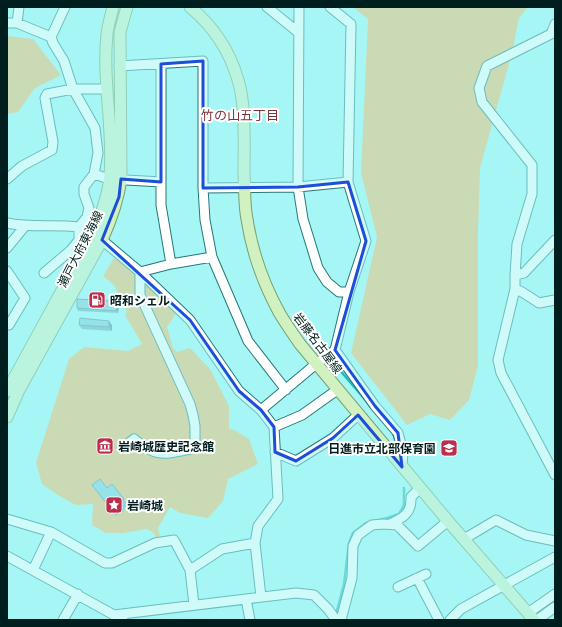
<svg xmlns="http://www.w3.org/2000/svg" width="562" height="627" viewBox="0 0 562 627" font-family="'Titillium Web','Noto Sans JP',sans-serif">
	<rect width="100%" height="100%" fill="#a6f6f5"/>
	<path fill="#f5b964" d="M353 7H528L519 18 512 53 480 168 478 234V366L469 400 450 420 430 414 407 425 351 353 377 237 361 173 368 19Z
		M7 36 33 39 61 75 35 88 18 112 7 114Z
		M114 258 141 276 177 312 167 327 173 348 177 352 190 348 210 369 229 406V429L234 430 249 439 258 464 228 479 223 501 208 518 180 513 170 507 158 528 161 541 158 544 154 533 147 529 123 533H106L92 525 93 504 76 505 61 497 42 484 36 463 69 359 84 347 128 351 142 344 125 315 127 312 114 285 103 276Z"/>
	<g fill="none" stroke-linecap="round" stroke-linejoin="round">
		<path stroke="#21bbbb" stroke-width="2.5" d="M332 361 368 403
			M393 433 395 439
			M336 614 344 584 349 543 353 533 366 523 387 518 399 514 404 505V488"/>
		<g stroke="#247878" stroke-width="11">
			<path id="minor" d="M267 7 299 33
				M299 7 298 187 303 219 318 268 327 282 339 292H349
				M7 23H17L51 37 53 43 64 61 73 89 95 128 98 153 94 174 109 179 161 182
				M17 23 19 7
				M555 24 551 34 487 66 479 88 482 102 532 165V194L517 244 515 275V289L498 360 501 373 555 475
				M51 37 65 7
				M161 64V205L171 264
				M119 66 203 61V188L205 220 212 257 248 341 286 390
				M7 179 22 166 52 150 53 142 45 98 47 94 73 89H107
				M203 188 298 187 348 182
				M7 223C31 228 55 224 79 227
				M102 240 140 272 190 320 239 391 261 410 274 427 278 499 258 526 255 543 261 597
				M7 248 25 226
				M7 271 25 298 9 325 7 323
				M140 272 171 264 212 257
				M44 273 71 250 79 240V227L87 217 89 208 84 194V187L94 174
				M515 275 524 273 555 240
				M515 289 522 292 539 303 555 300
				M335 350 375 406 398 433 403 452 402 467
				M261 410 316 364 335 350 349 292 366 241 348 182 351 24 330 7
				M274 427 302 415 337 390
				M122 448 134 439C156 457 162 455 190 449L195 440V426L193 415 190 404 140 295V272
				M275 452 296 461 333 438 358 415
				M7 519 51 532 105 563H112L155 543 174 540 190 570 194 605
				M390 524C403 518 412 513 411 497L420 488
				M464 539 496 520 526 535 555 541
				M7 556 123 620
				M33 570 51 532
				M190 570 222 549 255 543
				M417 578 439 620
				M398 587 426 574
				M246 599 250 620
				M528 613 555 594
				M114 615 296 593 314 595 328 609 336 620
				M63 620 78 594
				M341 620 352 578 353 546 358 535 372 525 383 524 397 525 418 546 448 521
				M450 620 461 609 555 557
				M537 620 555 607"/>
		</g>
		<g stroke="#75a16d" stroke-width="13">
			<path id="major" d="M190 7C213 26 230 52 238 80 246 105 244 146 244 174 245 189 244 205 247 219 252 252 264 285 280 314 286 324 293 334 300 344L448 521 534 620
				M7 391 94 232C101 215 108 196 110 177 114 129 102 81 107 34 108 25 111 16 113 7
				M7 417 19 390 102 240C111 220 118 201 121 179L120 32 127 7"/>
		</g>
		<use href="#minor" stroke="#fff" stroke-width="9"/>
		<use href="#major" stroke="#d2f1c1" stroke-width="11"/>
	</g>
	<path fill="#6eaebd" d="M115 301 119 307 118 313 78 311 77 308Z
		M79 325H112V331L82 329Z
		M92 485 107 488 124 499 129 506 116 516Z"/>
	<path fill="#5a8d9a" d="M115 301 119 307 118 313 116 311Z
		M109 321 112 325V331L109 327Z"/>
	<path fill="#80cadc" stroke="#5a8d9a" d="M77 299 115 301 117 304 116 311 77 308Z
		M80 318 109 321V327L79 325Z
		M100 479 107 488 112 484 124 499 111 509 92 485Z"/>
	<path d="M0 0H562V627H0ZM203 61V188L298 187 348 182 366 241 335 350 375 406 398 433 402 467 358 415 333 438 296 461 275 452 274 427 261 410 239 391 190 320 102 240 119 197 121 179 161 182V64Z" fill="#a6f6f5" fill-opacity=".55" fill-rule="evenodd"/>
	<path fill="none" stroke="#1d4ed8" stroke-width="3" stroke-linejoin="round" d="M203 61V188L298 187 348 182 366 241 335 350 375 406 398 433 402 467 358 415 333 438 296 461 275 452 274 427 261 410 239 391 190 320 102 240 119 197 121 179 161 182V64Z"/>
	<defs>
		<g id="fuel-square" transform="scale(0.9)"><rect x="-9" y="-9" width="18" height="18" rx="4" fill="#bd2c4a" stroke="#fff"/><path d="M-5.5-6h7V0h2V4h1.3V-2.5L3-4.5l.8-.8L6-3V5H2.5V1h-1V6h-7ZM-4.2-4.7v3.2H.2V-4.7Z" fill="#fff"/></g>
		<g id="museum-square" transform="scale(0.9)"><rect x="-9" y="-9" width="18" height="18" rx="4" fill="#bd2c4a" stroke="#fff"/><path d="M0-6L6-3V-2H-6V-3ZM-5-1h2V3h-2ZM-1-1h2V3h-2ZM3-1h2V3H3ZM-6 4H6V6H-6Z" fill="#fff"/></g>
		<g id="school-square" transform="scale(0.9)"><rect x="-9" y="-9" width="18" height="18" rx="4" fill="#bd2c4a" stroke="#fff"/><path d="M0-5L7-2L0 1L-7-2ZM-4 1L0 2.5L4 1V4Q0 6-4 4Z" fill="#fff"/></g>
		<g id="sight-square" transform="scale(0.9)"><rect x="-9" y="-9" width="18" height="18" rx="4" fill="#bd2c4a" stroke="#fff"/><path d="M0-6L1.8-2.2L6-1.7L2.9 1.2L3.7 5.4L0 3.3L-3.7 5.4L-2.9 1.2L-6-1.7L-1.8-2.2Z" fill="#fff"/></g>
	</defs>
	<g fill-rule="evenodd">
		<use href="#fuel-square" x="97" y="300"/>
		<use href="#museum-square" x="105" y="446"/>
		<use href="#school-square" x="449" y="448"/>
		<use href="#sight-square" x="114" y="505"/>
	</g>
	<g text-anchor="middle" dominant-baseline="central" stroke-width="4" stroke-linejoin="round" paint-order="stroke">
		<g font-size="12" fill="#001e1e" stroke="#fff">
			<text transform="translate(80 249) rotate(-63)">瀬戸大府東海線</text>
			<text transform="translate(318 343) rotate(53)">岩藤名古屋線</text>
		</g>
		<g font-size="12" font-weight="bold" fill="#001e1e" stroke="#fff" text-anchor="start">
			<text x="110" y="300">昭和シェル</text>
			<text x="118" y="446">岩崎城歴史記念館</text>
			<text x="436" y="448" text-anchor="end">日進市立北部保育園</text>
			<text x="127" y="505">岩崎城</text>
		</g>
		<g font-size="13" fill="#7c353d" stroke="#fff">
			<text x="240" y="115">竹の山五丁目</text>
		</g>
	</g>
	<rect width="562" height="627" fill="none" stroke="#001e1e" stroke-width="16"/>
</svg>
